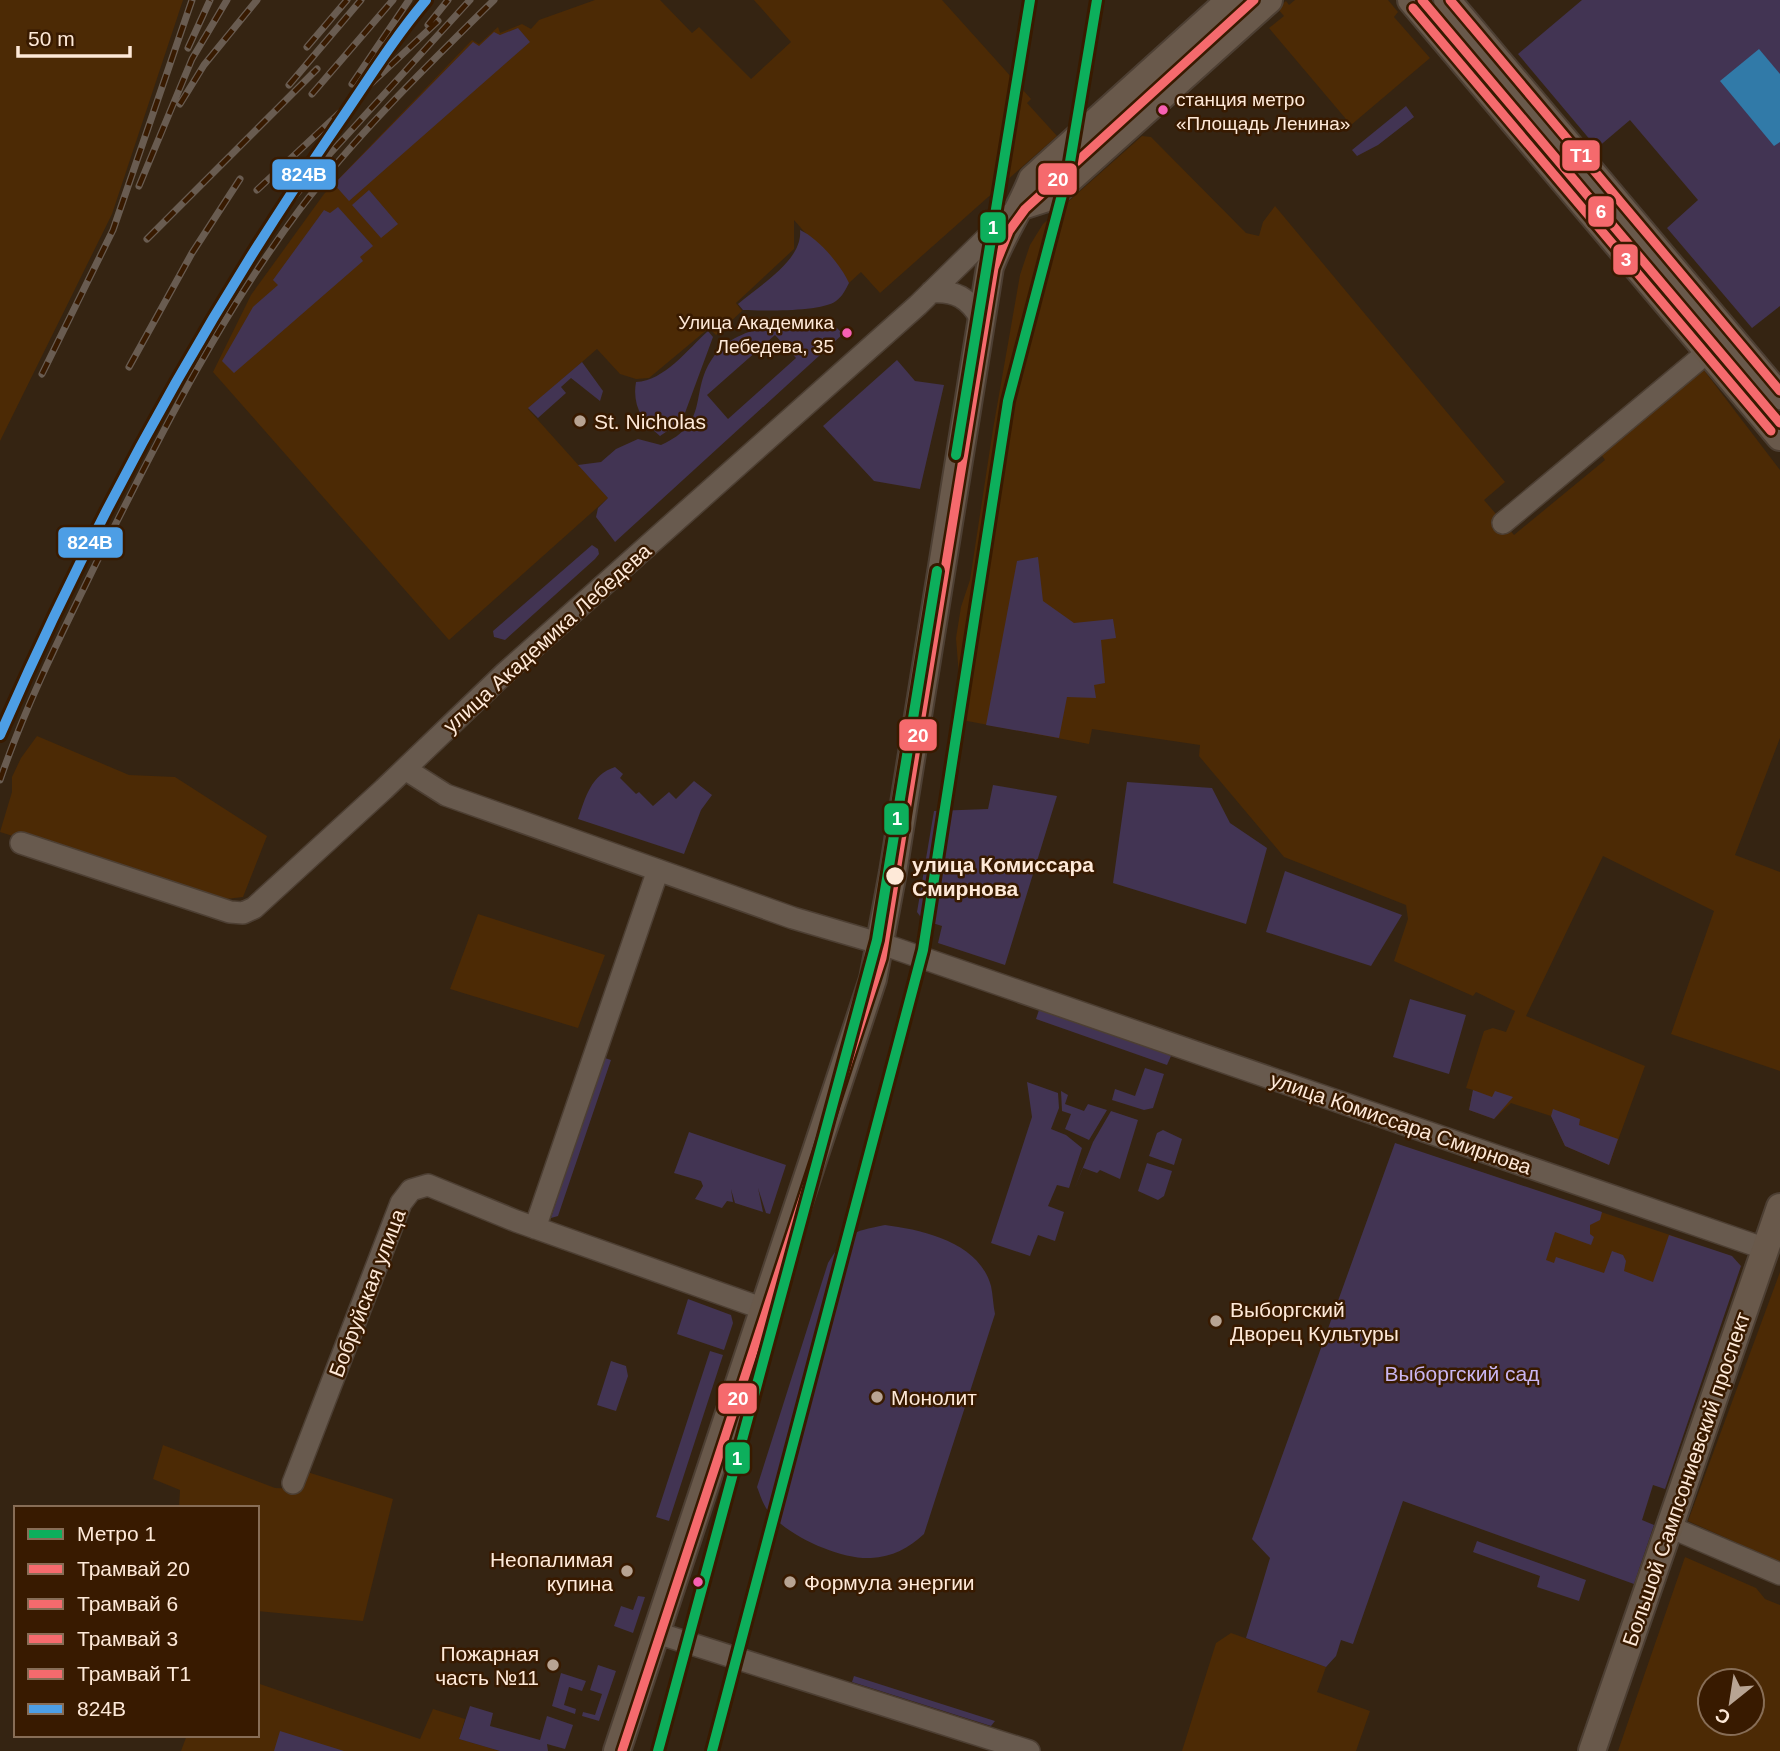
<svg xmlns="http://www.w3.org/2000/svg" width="1780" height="1751" viewBox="0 0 1780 1751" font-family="Arial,sans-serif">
	<rect width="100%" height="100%" fill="#352412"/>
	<path fill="#4c2a05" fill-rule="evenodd" d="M0 0H183L112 214 0 441Z
		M595 0H660L692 33 699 27 751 79 791 42 754 0H942L1031 99 1027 103 1057 136 880 293 861 272 849 283 794 220V249L736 303 742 311 716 335 709 328 649 378 636 379 620 374 597 349 528 409 608 498 449 640 213 372 251 295 324 194 472 40 479 44 498 27 500 33 522 24 531 29 539 20Z
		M1295 0H1388L1398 12 1394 17 1430 58 1351 125 1269 28 1284 16 1277 8 1286 1 1289 5Z
		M1142 136 1151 137 1246 233 1259 236 1263 222 1275 206 1505 482 1484 500 1514 535 1605 460 1600 453 1703 369 1780 470V738L1735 855 1780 872V1071L1671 1034 1714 911 1603 856 1526 1016 1645 1066 1609 1165 1565 1146 1551 1116 1511 1103 1494 1119 1469 1110 1473 1090 1466 1088 1484 1031 1493 1028 1506 1032 1515 1011 1476 992 1473 996 1394 961 1408 919 1406 905 1284 857 1199 756 1200 745 1092 729 1089 744 951 718 959 676 956 638 961 607 970 580 993 429 1020 275 1030 245 1043 224Z
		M37 736 129 775 175 777 267 836 243 897 218 900 0 832 12 792V777L21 758Z
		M478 914 605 955 578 1028 450 989Z
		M1565 1200 1685 1240 1664 1303 1541 1267Z
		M1780 1272V1562L1688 1521Z
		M163 1445 275 1488 297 1489 304 1471 393 1499 363 1621 257 1611V1508H179L180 1490 153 1479Z
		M1685 1557 1756 1588 1765 1599 1780 1605V1751H1618ZM1710 1681H1752V1723H1710Z
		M1231 1633 1326 1667 1317 1692 1370 1711 1356 1751H1182L1216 1643Z
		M257 1683 420 1739 433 1709 465 1719 459 1739 500 1751H181L187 1735H257Z"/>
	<path fill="#423453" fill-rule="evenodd" d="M1582 0H1780V306L1752 328 1667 228 1698 200 1630 120 1597 148 1518 54Z
		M518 28 530 42 349 201 334 184 473 42 479 46 494 32 500 35Z
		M1406 106 1414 117 1378 145 1357 156 1352 150Z
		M369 190 398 224 381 238 352 205Z
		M338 207 373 246 360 257 363 261 234 373 222 361 253 307 278 285 273 280 324 210 330 213Z
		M800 230C818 238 841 265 849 283 846 289 842 297 836 301 821 312 763 311 743 310L738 304C760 285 803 260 800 230Z
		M805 321H830L843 334 615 542 596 517 598 508 608 498 578 465 601 462 616 449 638 439 661 445C711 423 689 393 712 359 732 329 772 325 805 321ZM775 335 796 358 728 419 707 395Z
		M708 331 713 337 682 421 660 436C642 422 632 405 636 382 664 381 688 349 708 331Z
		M897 360 915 381 944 385 920 489 874 481 823 426Z
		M582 362 603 391 600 401 571 378 561 387 566 393 538 418 528 408Z
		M592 545 598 549 599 554 595 559 505 640 494 637 493 631Z
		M1038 557 1043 601 1074 623 1113 619 1116 638 1101 640 1105 683 1094 685 1096 698 1067 697 1059 738 986 725 1017 561Z
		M615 767 623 774 620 778 636 794 639 792 653 806 669 792 676 799 694 781 712 795 701 810 684 854 578 819C586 796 591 775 615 767Z
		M1127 782 1212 788 1230 823 1267 848 1246 924 1113 883Z
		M993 785 1057 796 1005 965 938 943 942 926 923 920 917 912 934 811 988 809Z
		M1285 871 1402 915 1371 966 1266 932Z
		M1410 999 1466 1015 1449 1074 1393 1057Z
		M1039 1010 1167 1054 1171 1056 1167 1065 1036 1019Z
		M602 1057 611 1060 558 1216 551 1218Z
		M1145 1068 1164 1074 1153 1108 1144 1110 1112 1100 1115 1089 1135 1096Z
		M1027 1082 1058 1093 1059 1108 1051 1129 1066 1135 1082 1148 1069 1188 1057 1185 1048 1206 1064 1212 1055 1241 1038 1235 1030 1256 991 1243 1032 1117Z
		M1473 1090 1492 1097 1495 1091 1513 1097 1494 1119 1469 1110Z
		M1061 1091 1068 1095 1065 1104 1084 1111 1088 1104 1107 1110 1089 1140 1065 1129 1071 1114 1062 1111Z
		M1553 1109 1580 1119 1579 1125 1618 1139 1609 1165 1565 1146 1551 1116Z
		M1111 1111 1138 1120 1120 1179 1100 1170 1097 1173 1083 1168 1074 1190 1093 1142Z
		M1163 1130 1182 1139 1174 1165 1149 1156 1157 1133Z
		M689 1132 786 1165 770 1214 766 1213 758 1188 763 1212 735 1203 731 1189 733 1202 727 1201 722 1208 695 1199 703 1186 701 1181 674 1173Z
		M1395 1143 1602 1212 1600 1220 1590 1225V1234L1594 1237 1591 1245 1555 1232 1546 1260 1554 1263 1556 1257 1604 1273 1612 1251 1623 1255 1626 1261 1624 1271 1653 1282 1669 1235 1732 1256 1741 1266 1665 1489 1653 1485 1642 1520 1654 1525 1634 1584 1403 1501 1353 1644 1341 1640 1336 1656 1326 1667 1246 1638 1270 1558 1252 1539Z
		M1147 1163 1172 1171 1164 1196 1158 1200 1138 1191Z
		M885 1225C923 1230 979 1242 991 1286 993 1295 993 1305 995 1314L924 1534C909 1548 892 1557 871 1558 840 1560 782 1534 766 1508 762 1502 760 1494 757 1487L828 1263C847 1233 850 1232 885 1225Z
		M688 1299 731 1315 733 1323 724 1350 677 1334Z
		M710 1351 723 1355 669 1521 656 1517Z
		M611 1361 626 1366 628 1376 616 1411 597 1405Z
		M1477 1541 1586 1580 1579 1601 1537 1587 1540 1576 1473 1552Z
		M638 1596 645 1597 633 1633 614 1626 621 1606 633 1610Z
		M598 1665 616 1671 599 1721 582 1716 583 1712 595 1715 602 1694 590 1690Z
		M561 1673 586 1681 582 1691 569 1687 564 1705 576 1709 575 1714 552 1706Z
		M854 1676 995 1721 991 1726 852 1682Z
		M470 1706 493 1713 490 1726 540 1740 547 1716 573 1725 565 1749 547 1744 548 1751H500L459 1739Z
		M280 1731 344 1751H274Z"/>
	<path fill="#317aa8" d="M1759 49 1780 74V142L1774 146 1720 81Z"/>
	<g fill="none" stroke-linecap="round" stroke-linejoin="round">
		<g stroke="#4d3f33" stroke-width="24">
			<path id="minor" d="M931 292C955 290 969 298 981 319
				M1503 523 1728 335
				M405 769 446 795 793 918 885 945 1766 1249
				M21 843 230 912 243 913 254 908 384 789 505 673 918 305 1012 213
				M535 1228 658 870
				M293 1483 401 1203 411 1190 428 1185 516 1221 764 1309
				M1670 1527 1780 1574
				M657 1633 1029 1751"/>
		</g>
		<g stroke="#4d3f33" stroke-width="30">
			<path id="major" d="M1411 0 1780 437
				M1447 0 1780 396
				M1022 206 1050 197 1269 0
				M617 1751 873 979 893 872 990 267C1002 235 1020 210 1032 179L1230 0
				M1592 1751 1780 1207"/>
		</g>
		<use href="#minor" stroke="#685a4e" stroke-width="21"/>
		<use href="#major" stroke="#69594b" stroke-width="26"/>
		<g stroke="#695c51" stroke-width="7">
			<path id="rail" d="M421 6 425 0
				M428 25 448 0
				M307 47 347 0
				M188 48 210 0
				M352 84 409 0
				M289 85 361 0
				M312 94 393 0
				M180 104 204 65 257 0
				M139 186 192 59 227 0
				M257 190 438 21
				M147 239 317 69
				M252 248 326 158 470 0
				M129 367 192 253 240 179
				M42 374 113 230 192 0
				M0 780C28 698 68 621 106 543 164 428 222 313 300 209 357 134 427 66 494 0"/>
		</g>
		<use href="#rail" stroke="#381a00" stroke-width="4.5" stroke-dasharray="13" stroke-linecap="butt"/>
		<g stroke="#381a00" stroke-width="16">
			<path id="rail-1" d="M0 735C95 517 205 316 340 121 368 80 394 38 426 0"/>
		</g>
		<use href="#rail-1" stroke="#4d9ee5" stroke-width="10"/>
		<g stroke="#381a00" stroke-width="14">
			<path id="tram-1" d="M622 1751 882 958 994 268 1009 231 1025 209 1254 0"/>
		</g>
		<g stroke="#381a00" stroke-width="14">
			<path id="tram-2" d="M1422 0 1780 423"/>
		</g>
		<g stroke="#381a00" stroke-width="14">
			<path id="tram-3" d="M1413 8 1771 431"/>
		</g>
		<g stroke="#381a00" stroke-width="14">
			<path id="tram-4" d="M1450 0 1780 391"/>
		</g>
		<use href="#tram-1" stroke="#f56a6d" stroke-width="9"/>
		<use href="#tram-2" stroke="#f56a6d" stroke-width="9"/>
		<use href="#tram-3" stroke="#f56a6d" stroke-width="9"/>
		<use href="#tram-4" stroke="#f56a6d" stroke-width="9"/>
		<g stroke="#381a00" stroke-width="16">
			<path id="metro-1" d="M956 455 1030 0
				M658 1751 877 940 937 571
				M712 1751 923 950 1008 401 1069 168 1097 0"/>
		</g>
		<use href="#metro-1" stroke="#0daf5c" stroke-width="10"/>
	</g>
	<g fill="#f860b3" stroke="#381a00" stroke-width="2.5">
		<circle cx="1163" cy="110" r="6"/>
		<circle cx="847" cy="333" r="6"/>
		<circle cx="698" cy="1582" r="6"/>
	</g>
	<g fill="#b8a493" stroke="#381a00" stroke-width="2.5">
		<circle cx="580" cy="421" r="7"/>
		<circle cx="1216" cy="1321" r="7"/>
		<circle cx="877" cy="1397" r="7"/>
		<circle cx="627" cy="1571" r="7"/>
		<circle cx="790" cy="1582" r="7"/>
		<circle cx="553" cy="1665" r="7"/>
	</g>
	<circle fill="#fee9d8" stroke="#381a00" stroke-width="2.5" cx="895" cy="876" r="10"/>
	<g text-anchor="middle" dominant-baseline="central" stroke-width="5" stroke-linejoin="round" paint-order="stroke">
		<g font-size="19" fill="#fee9d8" stroke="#381a00" text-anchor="start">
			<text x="1176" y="99">станция метро<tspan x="1176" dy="24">«Площадь Ленина»</tspan></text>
			<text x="834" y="322" text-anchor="end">Улица Академика<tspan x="834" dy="24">Лебедева, 35</tspan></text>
		</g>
		<g font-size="21" fill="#fee9d8" stroke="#381a00" text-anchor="start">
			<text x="594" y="421">St. Nicholas</text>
			<text x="1230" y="1309">Выборгский<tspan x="1230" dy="24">Дворец Культуры</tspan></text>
			<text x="891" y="1397">Монолит</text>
			<text x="613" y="1559" text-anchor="end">Неопалимая<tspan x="613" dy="24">купина</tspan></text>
			<text x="804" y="1582">Формула энергии</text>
			<text x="539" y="1653" text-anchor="end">Пожарная<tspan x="539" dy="24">часть №11</tspan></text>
		</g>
		<g font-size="21" fill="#fee9d8" stroke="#381a00">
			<text transform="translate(547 638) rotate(-42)">улица Академика Лебедева</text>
			<text transform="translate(1401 1123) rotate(19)">улица Комиссара Смирнова</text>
			<text transform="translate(367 1293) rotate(-69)">Бобруйская улица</text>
			<text transform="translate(1686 1479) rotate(-71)">Большой Сампсониевский проспект</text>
		</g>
		<g font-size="21" font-weight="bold" fill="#fee9d8" stroke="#381a00" text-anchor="start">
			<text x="912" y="864">улица Комиссара<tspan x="912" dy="24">Смирнова</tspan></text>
		</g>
		<g font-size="21" fill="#cab6f1" stroke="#381a00">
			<text x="1462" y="1373">Выборгский сад</text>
		</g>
	</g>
	<g stroke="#381a00" stroke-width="2.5">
		<rect x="1561" y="139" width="40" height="33" rx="7" fill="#f56a6d"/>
		<rect x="271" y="158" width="66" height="33" rx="7" fill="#4d9ee5"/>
		<rect x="1037" y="162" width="41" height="34" rx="7" fill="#f56a6d"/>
		<rect x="1587" y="195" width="28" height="33" rx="7" fill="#f56a6d"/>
		<rect x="979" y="211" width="28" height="33" rx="7" fill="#0daf5c"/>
		<rect x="1612" y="243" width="27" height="33" rx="7" fill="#f56a6d"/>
		<rect x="57" y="526" width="67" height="33" rx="7" fill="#4d9ee5"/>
		<rect x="898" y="718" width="40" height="34" rx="7" fill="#f56a6d"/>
		<rect x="883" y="802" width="27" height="34" rx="7" fill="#0daf5c"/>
		<rect x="717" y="1382" width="41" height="33" rx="7" fill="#f56a6d"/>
		<rect x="724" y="1441" width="27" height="34" rx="7" fill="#0daf5c"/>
	</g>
	<g font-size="19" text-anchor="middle" font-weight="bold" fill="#fff">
		<text x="1581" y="162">Т1</text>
		<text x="304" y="181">824В</text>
		<text x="1058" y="186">20</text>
		<text x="1601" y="218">6</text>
		<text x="993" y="234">1</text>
		<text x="1626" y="266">3</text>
		<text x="90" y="549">824В</text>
		<text x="918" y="742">20</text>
		<text x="897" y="825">1</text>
		<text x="738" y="1405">20</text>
		<text x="737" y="1465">1</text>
	</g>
	<rect x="14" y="1506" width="245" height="231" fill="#381a00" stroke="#876d56" stroke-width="2"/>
	<rect x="28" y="1529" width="35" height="10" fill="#0daf5c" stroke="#876d56" stroke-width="2"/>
	<text x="77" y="1541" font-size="21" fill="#fee9d8">Метро 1</text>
	<rect x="28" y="1564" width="35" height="10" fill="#f56a6d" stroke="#876d56" stroke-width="2"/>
	<text x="77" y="1576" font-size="21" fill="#fee9d8">Трамвай 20</text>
	<rect x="28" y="1599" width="35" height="10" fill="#f56a6d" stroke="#876d56" stroke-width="2"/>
	<text x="77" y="1611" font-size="21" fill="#fee9d8">Трамвай 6</text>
	<rect x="28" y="1634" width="35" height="10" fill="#f56a6d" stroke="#876d56" stroke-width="2"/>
	<text x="77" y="1646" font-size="21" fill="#fee9d8">Трамвай 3</text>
	<rect x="28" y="1669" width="35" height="10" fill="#f56a6d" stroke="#876d56" stroke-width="2"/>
	<text x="77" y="1681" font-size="21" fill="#fee9d8">Трамвай Т1</text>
	<rect x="28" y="1704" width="35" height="10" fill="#4d9ee5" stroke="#876d56" stroke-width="2"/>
	<text x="77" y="1716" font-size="21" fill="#fee9d8">824В</text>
	<g transform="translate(1731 1702) rotate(210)"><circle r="33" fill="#381a00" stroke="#876d56" stroke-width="2"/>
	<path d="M0-5L12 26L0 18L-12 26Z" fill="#b8a493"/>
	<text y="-10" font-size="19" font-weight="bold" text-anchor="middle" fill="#fee9d8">С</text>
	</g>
	<path d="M18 46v10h112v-10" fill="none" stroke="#fee9d8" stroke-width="3.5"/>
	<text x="28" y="46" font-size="21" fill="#fee9d8" stroke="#381a00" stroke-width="5" paint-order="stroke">50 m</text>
</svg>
